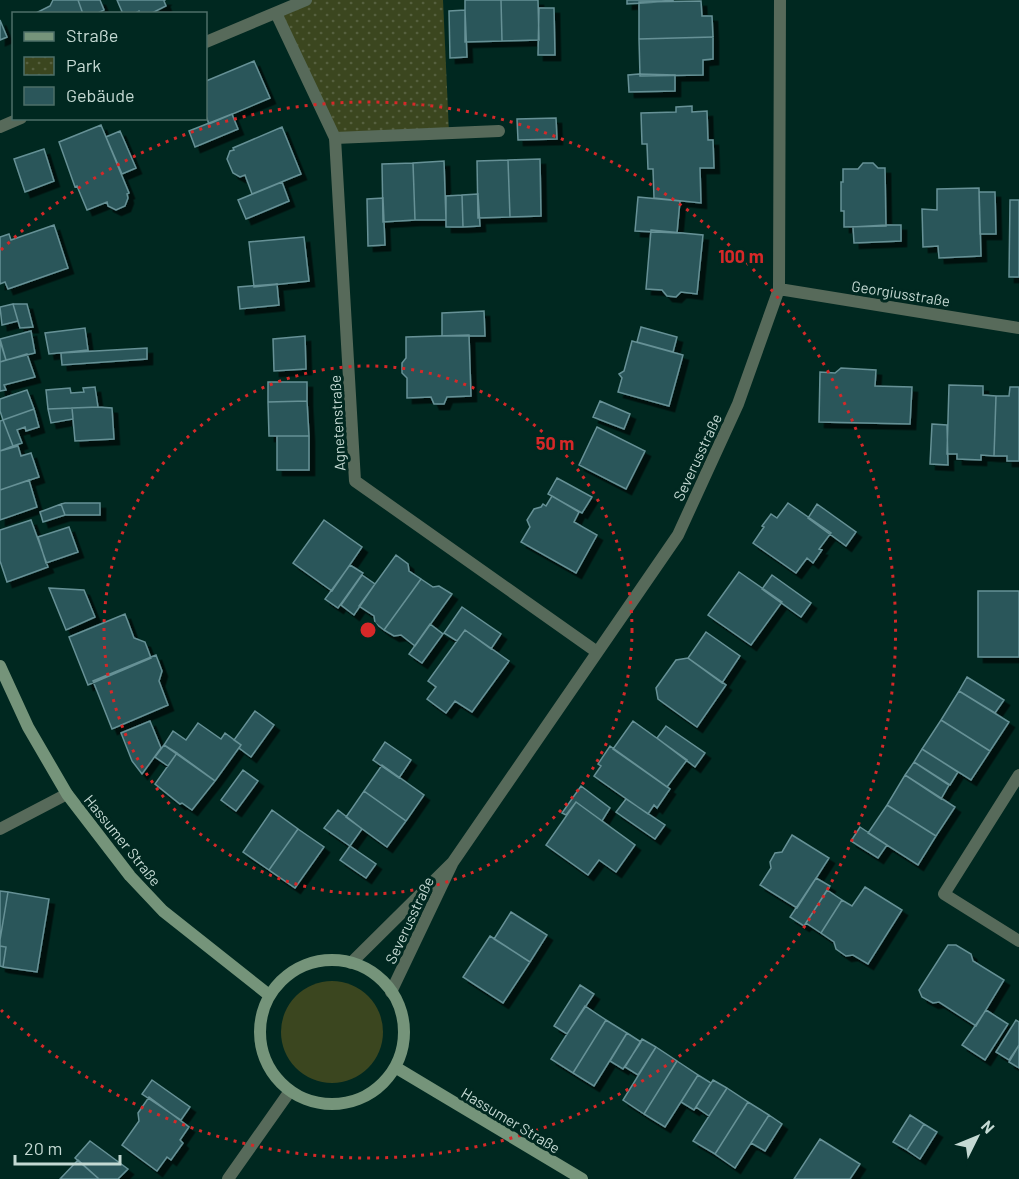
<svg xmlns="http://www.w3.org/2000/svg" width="1019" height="1179" viewBox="0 0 1019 1179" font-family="Barlow,sans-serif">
	<defs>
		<pattern id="park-dots" width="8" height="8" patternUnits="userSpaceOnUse" patternTransform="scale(1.5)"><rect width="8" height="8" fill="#3b461f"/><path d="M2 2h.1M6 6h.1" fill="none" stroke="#56603f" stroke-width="1.8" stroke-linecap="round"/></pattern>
		<filter id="shadow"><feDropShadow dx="5.5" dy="5.5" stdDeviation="0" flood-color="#0009"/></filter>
	</defs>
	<rect width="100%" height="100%" fill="#002820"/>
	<path fill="#3b461f" d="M281 1032a51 51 0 1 1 102 0a51 51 0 1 1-102 0Z"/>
	<path fill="url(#park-dots)" d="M306 0H443L449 133 335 138 276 13Z"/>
	<path fill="#2b565a" stroke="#669196" stroke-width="1.5" filter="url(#shadow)" d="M53 0H78L83 14H34L50 6Z
		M78 0H100L104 10 96 14H83Z
		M117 0H165L164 1 166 6 150 14H140L139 11 134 14H123Z
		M465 0H501L502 41 465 42Z
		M501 0H538L539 40 502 41Z
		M627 0H673V1L627 4Z
		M701 1 702 16H712L713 37 639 39V2Z
		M539 8H554L555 55H538Z
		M465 10 467 57 450 58 449 11Z
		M0 20 7 37 0 40Z
		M713 37V59L703 60V75L640 76 639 39Z
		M254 61 270 98 209 124 206 116V81Z
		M639 74 675 75V91L629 92 628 75Z
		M692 106V112L707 111 708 140H713L714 168H700L701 203 654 198 653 169H648L647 144H642L641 113 676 112V107Z
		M232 114 238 129 195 147 189 131Z
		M556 118 557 139 518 140 517 119Z
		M101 125 129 193 127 194 128 198 125 206 116 210 108 206 107 202 87 210 77 186 75 187 59 142Z
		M282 127 301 174 252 194 245 175 240 177 233 173 227 159 230 151 234 150 233 148Z
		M120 131 136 168 122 174 106 137Z
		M44 149 54 181 25 192 14 159Z
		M540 159 541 216 510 217 508 160Z
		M508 160 510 217 478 218 477 161Z
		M444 161 446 220H415L413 163Z
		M413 163 415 220 383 222 382 164Z
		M863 163H873L878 168H885L886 226 844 227V211H841V182H843V169H858Z
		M282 182 289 201 246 219 238 200Z
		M979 188 981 256 939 258 938 246 923 247 922 209 937 210V189Z
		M979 192H995L996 234H980Z
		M478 194 480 226 463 227 462 195Z
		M462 195 463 227H446V196Z
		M638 197 680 201 677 233 635 231Z
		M383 198 385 245 368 246 367 199Z
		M1010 200H1019V277H1009Z
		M54 225 68 268 8 289 5 282 0 284V237L9 234 11 240Z
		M886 225H901V241L854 243 853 227Z
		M651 230 703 235 697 294 681 292 676 297 667 296 662 290 646 289Z
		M304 237 309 281 254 287 249 242Z
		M277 284 279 305 240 309 238 287Z
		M13 304 18 321 2 325 0 307Z
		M13 304H27L33 327 20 328Z
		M484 311 485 336H442V313Z
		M641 327 677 337 673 352 637 342Z
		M85 328 88 350 49 354 45 333Z
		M31 331 35 353 6 360 0 339Z
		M469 335 471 396 447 397 444 404H434L431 397 407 398V378L402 373V363L406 358V337Z
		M305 336 306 369 274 371 273 339Z
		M0 341 6 360 0 362Z
		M632 341 683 355 669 406 618 392 622 378 619 374 624 371Z
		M147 348V359L62 365 61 353Z
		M27 354 35 377 4 385 6 390 0 391V362Z
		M841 368 876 370 875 386 912 387 910 424 819 422 820 372 835 373Z
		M268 382H307V401L268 402Z
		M949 385 983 386V395L996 396 994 456 981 455V460L957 459V454H947Z
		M95 387 98 407 48 409 46 390 70 388 71 393 84 392 83 388Z
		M1010 387H1019V461H1007V456H994L996 396H1009Z
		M27 390 34 409 3 420 0 411V399Z
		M307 401 309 436H269L268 402Z
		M600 401 630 414 624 429 593 417Z
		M98 407 112 408 114 439 75 441 72 408Z
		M72 408 73 419 51 423 48 409Z
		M34 409 39 427 26 431 25 427 17 430 22 443 13 446 3 420Z
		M3 420 13 446 0 451V421Z
		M932 424 947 425 948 465 930 464Z
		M597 427 645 451 626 489 579 465Z
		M277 436H309V470H277Z
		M18 446 21 456 31 453 39 477 0 490V451Z
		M557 478 592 497 582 513 548 494Z
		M29 480 37 507 0 520V490Z
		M552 496 579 512 574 522 597 535 576 573 521 542 530 527 527 520 534 509 541 507 543 504 546 506Z
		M65 503H100V515H65L61 504Z
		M788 503 831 533 819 549 822 550 813 563 807 558 796 573 753 543 764 527 762 526 771 514 777 518Z
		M61 504 65 515 43 522 40 512Z
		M817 504 856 532 846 546 808 518Z
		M31 520 48 567 7 582 0 561V530Z
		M324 520 362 547 332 591 293 563Z
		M69 527 78 552 46 563 38 537Z
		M396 555 408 564 409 571 421 579 384 630 375 623 374 616 359 606Z
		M350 565 363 573 338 608 325 599Z
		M739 572 782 602 751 645 708 615Z
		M362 575 375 584 354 615 341 605Z
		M772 575 811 603 801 617 762 589Z
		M421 579 433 587 439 586 452 594 415 646 401 635 394 636 384 630Z
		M49 588 84 590 95 617 66 630Z
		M978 591H1019V657H978Z
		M462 607 501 634 491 649 465 630 457 641 444 633Z
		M125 614 134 638 145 642 151 658 88 685 69 637Z
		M430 624 443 634 422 663 409 654Z
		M465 630 509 661 472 712 455 701 446 713 427 699 436 687 428 681Z
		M706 632 740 656 722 683 688 658Z
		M156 655 162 671 159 681 168 705 112 729 93 681Z
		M688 658 726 685 697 727 658 699 656 688 676 660Z
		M967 677 1004 700 995 713 959 691Z
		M959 691 1009 722 990 751 941 720Z
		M255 711 274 725 251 757 239 748 241 745 234 740Z
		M941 720 990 751 971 780 922 749Z
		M150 721 161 748 142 774 132 761 121 733Z
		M633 721 687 760 667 787 613 749Z
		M198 723 221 739 225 733 241 745 215 781 164 745 173 731 186 740Z
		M666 726 705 753 695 767 657 738Z
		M385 742 411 760 399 778 373 760Z
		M164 745 177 753 168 766 155 757Z
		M610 746 670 789 657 808 654 805 648 814 594 776 601 766 598 764Z
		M922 749 958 772 950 785 914 762Z
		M177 753 215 781 192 810 182 803 180 804 155 784Z
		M914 762 949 785 941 799 905 775Z
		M382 765 424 795 406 821 364 791Z
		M243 770 258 781 236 811 221 800Z
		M905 775 955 807 936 836 887 805Z
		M581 786 610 808 602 821 576 802 566 815 562 813Z
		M364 791 406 821 387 847 346 817Z
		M626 799 665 825 655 839 616 812Z
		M576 802 635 845 616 872 599 860 588 875 546 845Z
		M887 805 936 836 918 865 868 833Z
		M272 810 298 829 269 870 243 852Z
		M338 810 362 829 350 846 324 828Z
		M860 827 887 845 878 858 851 841Z
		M298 829 324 847 295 888 269 870Z
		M792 835 829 858 797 908 760 885 771 868 770 862 775 853 782 852Z
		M350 846 376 864 366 878 340 860Z
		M816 878 830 886 804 926 790 917Z
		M865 887 902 910 868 964 853 955 846 956 836 949 834 942 821 933 842 900 852 906Z
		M827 890 842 900 821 933 806 923Z
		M0 891 8 892 0 940Z
		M8 892 49 899 37 972 3 967 6 947 0 946V940Z
		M511 912 547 935 530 962 494 939Z
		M490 936 530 962 503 1003 463 977Z
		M948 945H956L971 954 973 961 1004 980 976 1026 939 1002 933 1003 922 997 919 990Z
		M0 946 6 947 3 967 0 966Z
		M580 985 594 994 567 1034 554 1026Z
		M585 1006 606 1020 573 1073 551 1059Z
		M986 1010 1008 1024 985 1060 962 1045Z
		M606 1020 627 1033 594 1086 573 1073Z
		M1016 1020 1019 1022V1045L1009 1060 996 1052Z
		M627 1033 641 1042 623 1069 610 1061Z
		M642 1039 656 1047 638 1075 625 1067Z
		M1019 1045V1068L1009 1062Z
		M656 1047 677 1061 644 1114 623 1100Z
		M677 1061 698 1075 665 1127 644 1114Z
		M698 1075 711 1083 694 1110 681 1102Z
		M152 1080 190 1107 181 1120 142 1094Z
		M713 1080 727 1088 709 1116 696 1107Z
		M727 1088 748 1102 715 1154 693 1141Z
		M149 1097 189 1127 180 1140 183 1143 171 1160 167 1157 157 1171 122 1145 139 1121 138 1113Z
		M748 1102 769 1115 735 1168 715 1154Z
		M769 1115 782 1124 765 1151 751 1143Z
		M910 1115 924 1124 907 1150 893 1142Z
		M924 1124 937 1132 920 1159 907 1150Z
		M820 1139 860 1164 850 1179H794Z
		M90 1141 128 1169 118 1179H99L75 1158Z
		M78 1160 99 1179H60Z"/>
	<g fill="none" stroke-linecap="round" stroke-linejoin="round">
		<path stroke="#576a5a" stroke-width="12" d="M335 138 499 131
			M0 829 67 794"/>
		<path stroke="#576a5a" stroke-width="12" d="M276 13 335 138 355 481 597 652
			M206 42 306 0
			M0 127 21 118
			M779 289 1019 328
			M1019 775 944 894 1019 941
			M453 862 678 535 738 404 779 289 780 0
			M351 963 453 862 391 992
			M228 1179 290 1091"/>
		<path stroke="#75947a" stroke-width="12" d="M0 666 28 727 67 794 130 876 163 911 269 995
			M260 1032a72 72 0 1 1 144 0a72 72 0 1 1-144 0Z
			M395 1067 582 1179"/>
	</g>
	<g fill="none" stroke="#d62828" stroke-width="3" stroke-dasharray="3 6">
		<circle cx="368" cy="630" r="264"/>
		<path d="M1 250A528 528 0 1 1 1 1010"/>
	</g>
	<g text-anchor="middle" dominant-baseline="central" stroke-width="6" stroke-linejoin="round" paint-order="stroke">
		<g font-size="15" fill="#c4d9d3" stroke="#002820">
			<text transform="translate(901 293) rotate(9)">Georgiusstraße</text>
			<text transform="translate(337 423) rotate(-93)">Agnetenstraße</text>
			<text transform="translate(697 457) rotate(-65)">Severusstraße</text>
			<text transform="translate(123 840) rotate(51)">Hassumer Straße</text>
			<text transform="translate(409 920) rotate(-65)">Severusstraße</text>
			<text transform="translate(511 1120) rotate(31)">Hassumer Straße</text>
		</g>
	</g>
	<circle cx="368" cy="630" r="9" fill="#d62828" stroke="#002820" stroke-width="3"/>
	<g font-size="18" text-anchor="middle" font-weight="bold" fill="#d62828" stroke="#002820" stroke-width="6" stroke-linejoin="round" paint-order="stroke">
		<text x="741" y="263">100 m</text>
		<text x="555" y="450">50 m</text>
	</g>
	<rect x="12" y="12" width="195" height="108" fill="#002820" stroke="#4e6f68" stroke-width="1.5"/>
	<rect x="24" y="32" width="30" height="9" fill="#75947a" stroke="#4e6f68" stroke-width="1.5"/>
	<text x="66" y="42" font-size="18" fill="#c4d9d3">Straße</text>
	<rect x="24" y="57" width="30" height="18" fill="url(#park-dots)" stroke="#4e6f68" stroke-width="1.5"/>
	<text x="66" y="72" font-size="18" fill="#c4d9d3">Park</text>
	<rect x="24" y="87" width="30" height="18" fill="#2b565a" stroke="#4e6f68" stroke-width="1.5"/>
	<text x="66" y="102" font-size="18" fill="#c4d9d3">Gebäude</text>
	<g transform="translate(977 1137) rotate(47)" stroke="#002820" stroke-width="4.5" paint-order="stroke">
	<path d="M0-4.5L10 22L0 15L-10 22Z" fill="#c4d9d3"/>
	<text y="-9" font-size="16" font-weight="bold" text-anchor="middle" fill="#c4d9d3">N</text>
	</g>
	<path d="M15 1155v9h105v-9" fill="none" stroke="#c4d9d3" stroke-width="3"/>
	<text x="24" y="1155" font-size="18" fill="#c4d9d3" stroke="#002820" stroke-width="4.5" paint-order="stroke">20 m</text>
</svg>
